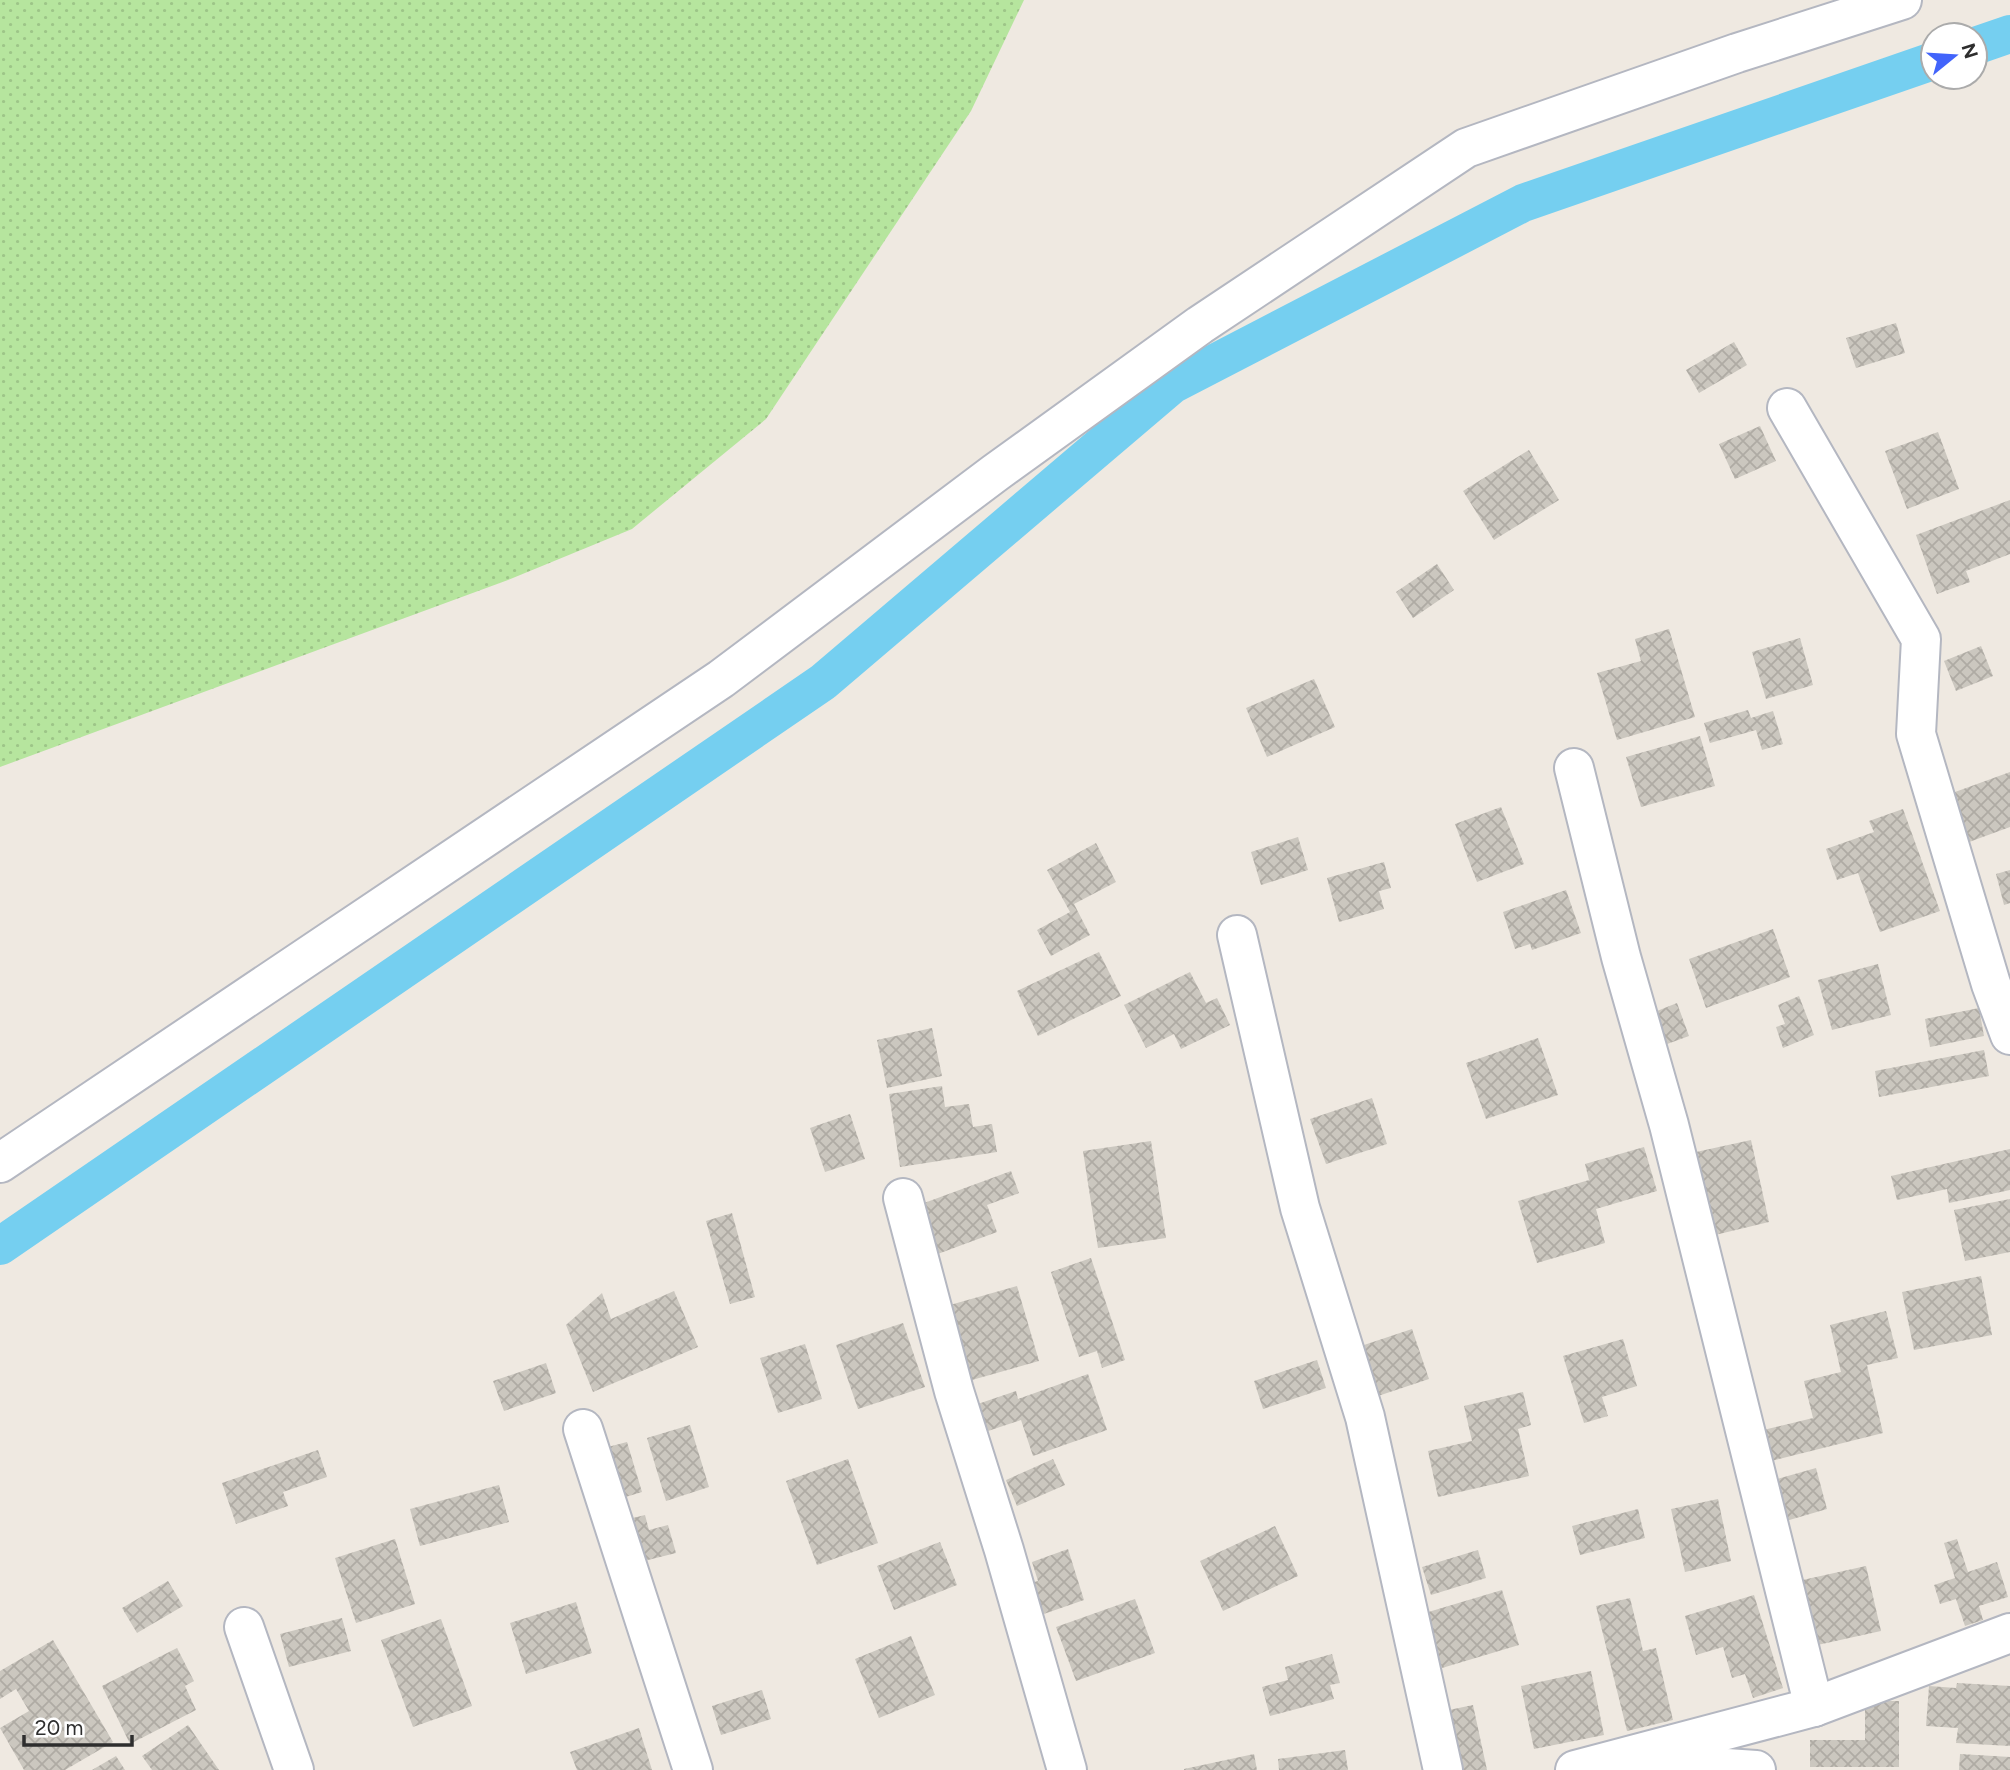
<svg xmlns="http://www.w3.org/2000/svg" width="2010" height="1770" viewBox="0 0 2010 1770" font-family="Figtree,sans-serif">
	<defs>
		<pattern id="grass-dots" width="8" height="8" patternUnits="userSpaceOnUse" patternTransform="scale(1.75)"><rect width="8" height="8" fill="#b6e59e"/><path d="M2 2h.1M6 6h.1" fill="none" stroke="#9dc588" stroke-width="1.8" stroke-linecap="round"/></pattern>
		<pattern id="building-cross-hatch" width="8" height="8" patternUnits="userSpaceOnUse" patternTransform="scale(1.75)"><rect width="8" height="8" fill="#cbc7bf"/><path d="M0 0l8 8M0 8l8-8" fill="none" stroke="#afaba4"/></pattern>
	</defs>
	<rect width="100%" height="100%" fill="#efe9e1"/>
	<path fill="url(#grass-dots)" d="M0 0H1024L971 111 766 419 632 529 508 580 0 767Z"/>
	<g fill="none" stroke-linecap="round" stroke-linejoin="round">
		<path stroke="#75cff0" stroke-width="38" d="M1975 46 2010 34
			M0 1246 823 682 1172 385 1523 203 1933 61"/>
	</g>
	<path fill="url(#building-cross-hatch)" d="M1896 323 1905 353 1856 368 1846 338Z
		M1734 342 1747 365 1699 393 1686 370Z
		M1760 426 1776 461 1735 479 1719 444Z
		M1938 432 1959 489 1907 509 1885 451Z
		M1529 450 1559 500 1494 540 1463 491Z
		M2010 500V554L1966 571 1970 582 1937 594 1916 535Z
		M1437 564 1454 590 1413 618 1396 592Z
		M1669 629 1695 717 1617 740 1597 673 1641 661 1635 639Z
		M1800 638 1813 685 1766 699 1752 652Z
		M1981 646 1993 676 1956 691 1944 661Z
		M1314 679 1335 727 1267 757 1246 708Z
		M1748 710 1751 718 1773 711 1783 744 1762 750 1756 730 1710 743 1704 723Z
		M1700 736 1715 786 1641 807 1626 757Z
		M2010 772V827L1961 845 1944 796Z
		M1501 807 1524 864 1477 882 1455 824Z
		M1903 809 1940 911 1880 932 1858 873 1837 880 1826 849 1874 832 1869 821Z
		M1298 837 1308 870 1261 885 1251 852Z
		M1096 843 1116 882 1074 904 1090 935 1051 956 1037 930 1070 912 1047 870Z
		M1384 862 1391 888 1379 891 1384 909 1339 922 1327 878Z
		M2010 870V903L2004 905 1996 874Z
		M1566 890 1581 933 1532 950 1530 944 1515 949 1503 912Z
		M1773 929 1790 977 1706 1008 1689 959Z
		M1099 952 1121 996 1038 1036 1017 991Z
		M1878 964 1891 1015 1832 1030 1818 980Z
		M1190 972 1206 1003 1217 998 1230 1025 1181 1049 1174 1034 1146 1048 1124 1005Z
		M1799 996 1814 1035 1783 1048 1776 1027 1785 1024 1778 1005Z
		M1677 1003 1689 1036 1659 1047 1647 1015Z
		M1979 1008 1984 1036 1930 1047 1925 1019Z
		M932 1028 942 1076 887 1088 877 1040Z
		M1538 1038 1558 1095 1486 1119 1466 1063Z
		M1984 1050 1989 1076 1879 1097 1875 1071Z
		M942 1086 945 1107 969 1104 973 1127 992 1124 997 1152 900 1167 889 1094Z
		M1372 1098 1387 1144 1326 1164 1310 1119Z
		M850 1114 865 1159 825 1172 810 1128Z
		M1751 1140 1769 1222 1715 1235 1696 1152Z
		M1151 1141 1166 1238 1098 1248 1083 1151Z
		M1644 1147 1657 1191 1596 1209 1605 1243 1537 1263 1518 1201 1589 1180 1585 1164Z
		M2010 1149V1190L1949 1203 1947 1189 1897 1200 1891 1176Z
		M1011 1171 1019 1193 987 1205 997 1232 935 1255 916 1206Z
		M2010 1199V1252L1965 1261 1954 1210Z
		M732 1213 755 1297 730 1304 706 1221Z
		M1091 1258 1125 1360 1102 1368 1097 1351 1079 1357 1051 1272Z
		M1981 1276 1992 1335 1914 1350 1902 1292Z
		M1017 1286 1039 1361 972 1380 950 1305Z
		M674 1291 698 1347 593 1392 566 1325 602 1293 611 1319Z
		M1886 1311 1898 1358 1867 1365 1883 1433 1767 1462 1759 1431 1813 1418 1804 1381 1841 1372 1830 1325Z
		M903 1323 925 1387 858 1409 836 1345Z
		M1412 1329 1429 1379 1378 1396 1361 1346Z
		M1623 1339 1637 1386 1602 1397 1608 1416 1584 1423 1563 1356Z
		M805 1344 822 1399 778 1413 760 1358Z
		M1317 1360 1326 1388 1263 1409 1254 1381Z
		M546 1363 556 1393 504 1411 493 1381Z
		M1088 1374 1107 1430 1033 1456 1021 1420 979 1434 969 1407 1016 1391 1018 1399Z
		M1523 1392 1531 1425 1518 1429 1529 1476 1438 1497 1428 1451 1472 1441 1464 1406Z
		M690 1425 709 1487 666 1501 647 1438Z
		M627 1442 642 1492 619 1499 604 1448Z
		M318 1450 327 1477 283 1492 288 1506 236 1524 222 1483Z
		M848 1459 878 1543 817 1565 786 1481Z
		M1053 1459 1065 1485 1017 1506 1006 1480Z
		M1816 1468 1827 1509 1786 1521 1774 1480Z
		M499 1485 509 1522 420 1546 410 1509Z
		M1718 1499 1731 1561 1685 1572 1671 1509Z
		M1638 1509 1645 1538 1580 1555 1572 1526Z
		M645 1515 649 1530 668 1525 676 1553 640 1562 629 1519Z
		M1275 1526 1298 1576 1223 1611 1200 1561Z
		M395 1539 415 1604 356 1623 335 1558Z
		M1957 1539 1968 1572 1997 1562 2008 1597 1979 1606 1983 1620 1965 1626 1956 1599 1940 1604 1934 1585 1955 1578 1944 1543Z
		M940 1542 957 1585 894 1610 877 1566Z
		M1068 1549 1084 1600 1038 1616 1027 1584 1038 1581 1032 1562Z
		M1478 1550 1486 1578 1431 1595 1422 1567Z
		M1866 1566 1881 1631 1813 1646 1798 1581Z
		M168 1581 183 1606 137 1633 122 1608Z
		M1502 1590 1519 1645 1442 1668 1425 1613Z
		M1754 1595 1783 1688 1753 1698 1745 1674 1732 1678 1723 1647 1696 1655 1685 1616Z
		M1630 1598 1643 1651 1656 1648 1673 1720 1627 1731 1596 1606Z
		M1135 1599 1155 1653 1076 1681 1056 1627Z
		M576 1602 592 1653 526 1674 510 1623Z
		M342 1618 351 1651 289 1667 280 1634Z
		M441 1619 472 1706 413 1727 381 1640Z
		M911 1636 935 1695 879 1718 855 1659Z
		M53 1640 113 1742 65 1770H24L0 1728 29 1711 16 1689 0 1699V1671Z
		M177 1648 194 1681 185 1686 196 1710 130 1744 102 1686Z
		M1332 1654 1340 1683 1330 1685 1334 1699 1270 1716 1262 1687 1288 1680 1285 1667Z
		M1591 1671 1604 1735 1534 1749 1521 1686Z
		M1957 1683 2010 1686V1746L1956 1743 1958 1728 1926 1726 1929 1686 1956 1688Z
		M762 1690 771 1719 721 1735 712 1706Z
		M1865 1701H1899V1767H1810V1740H1865Z
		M1473 1705 1487 1770H1462L1449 1710Z
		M188 1725 219 1770H152L142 1756Z
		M639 1728 652 1770H577L570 1752Z
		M1345 1750 1348 1770H1279L1278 1759Z
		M1254 1754 1257 1770H1184V1769Z
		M1960 1754 2010 1757V1770H1959Z
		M116 1756 125 1770H92Z"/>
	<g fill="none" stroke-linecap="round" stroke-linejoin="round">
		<g stroke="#b4b7c1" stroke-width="42">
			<path id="minor" d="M1787 408 1921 639 1916 734 1991 984 2010 1035
				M1574 768 1621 957 1669 1125 1814 1707
				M1237 935 1300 1208 1365 1417 1443 1770
				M0 1163 721 679 995 473 1200 325 1466 148 1737 53 1902 0
				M903 1198 954 1391 1004 1550 1067 1770
				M583 1429 693 1770
				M244 1627 294 1770
				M1621 1761 1756 1770"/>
		</g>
		<g stroke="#b4b7c1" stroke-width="42">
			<path id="tertiary" d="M1575 1770 1814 1707 2010 1633"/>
		</g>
		<use href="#minor" stroke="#fff" stroke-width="38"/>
		<use href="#tertiary" stroke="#fff" stroke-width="38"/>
	</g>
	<g transform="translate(1954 56) rotate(72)"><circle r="33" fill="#ffffff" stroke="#ababab" stroke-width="2"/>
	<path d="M0-5L12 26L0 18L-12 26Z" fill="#4264fb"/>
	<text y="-10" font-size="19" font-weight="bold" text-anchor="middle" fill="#2e2e2e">N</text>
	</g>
	<path d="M24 1735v10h108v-10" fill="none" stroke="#2e2e2e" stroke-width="3.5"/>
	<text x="35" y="1735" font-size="21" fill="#2e2e2e" stroke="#ffffff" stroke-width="5" paint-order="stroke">20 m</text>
</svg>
